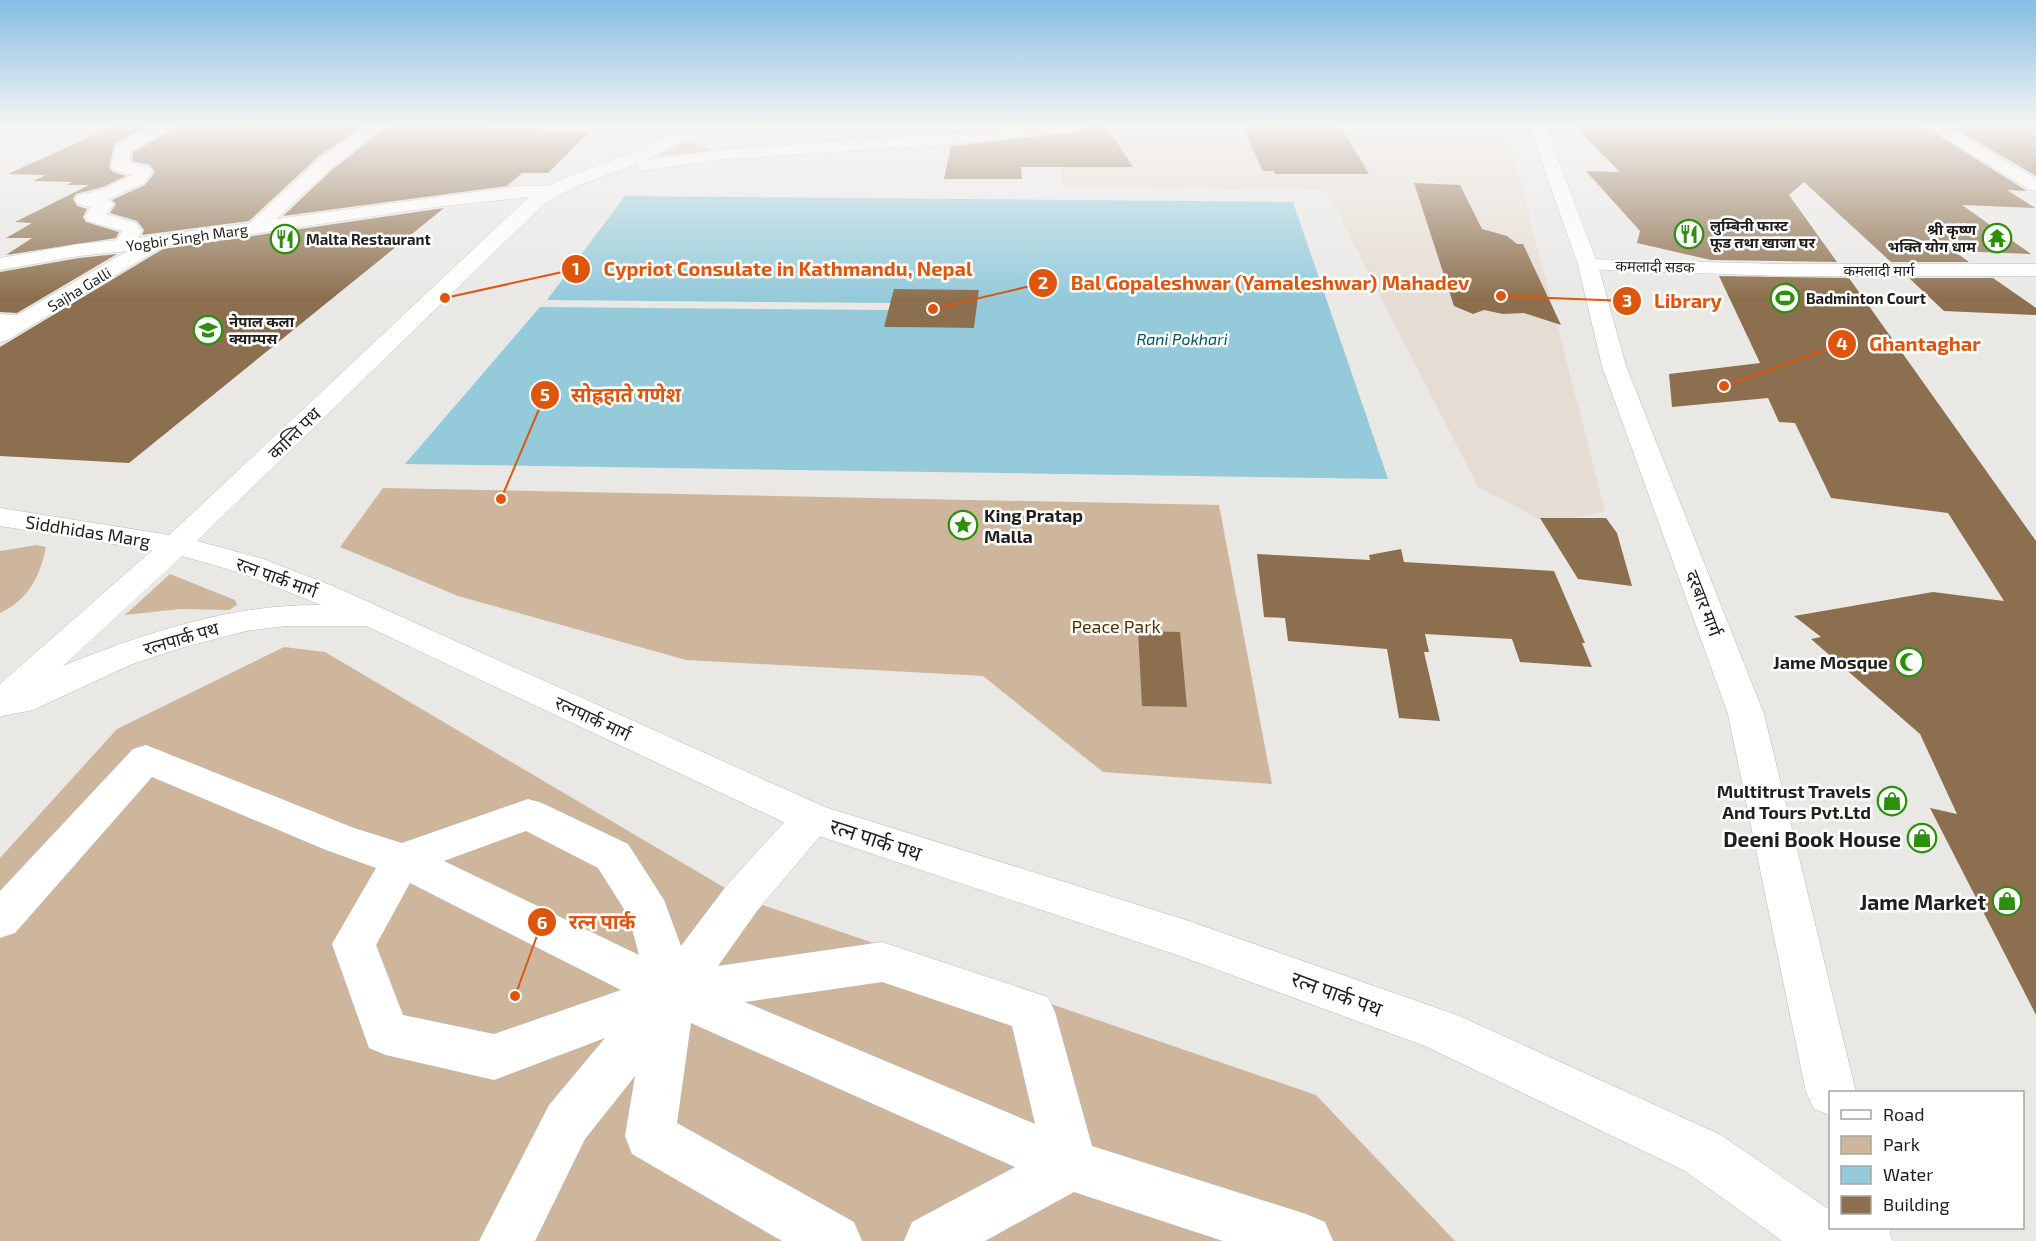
<svg xmlns="http://www.w3.org/2000/svg" width="2036" height="1241" viewBox="0 0 2036 1241" font-family="'Exo 2','Noto Sans Devanagari',sans-serif">
	<rect width="100%" height="100%" fill="#eae8e5"/>
	<path fill="#e5ddd4" d="M1169 125H1506L1605 511 1549 524 1478 487 1326 190 1063 187 1059 134Z"/>
	<path fill="#ceb69c" d="M685 141 716 151 658 156Z
		M383 488 1219 505 1272 784 1103 772 983 676 686 660 458 596 340 547Z
		M37 545 46 547C40 577 28 600 0 613V551Z
		M170 574 235 600 237 605 229 610 180 609 125 615Z
		M284 647 325 652 742 898 1316 1095 1455 1241H0V858L117 729Z"/>
	<path fill="#94cada" d="M625 196 1293 202 1388 479 405 464 540 307 889 310 884 327 974 328 979 290 891 303 547 300Z"/>
	<path fill="#8c6f4e" d="M116 125H152L115 143 109 167 113 172 126 176 103 187 76 194 73 199 77 206 87 209 83 217 86 222 119 232 116 238 6 255 32 238H6L32 223 15 222 89 185H66L73 182 33 181 46 175 8 174Z
		M181 125H365L319 156 249 221 142 235 144 230 137 221 110 213 116 204 112 200 145 185 155 172 150 165 132 161 133 152Z
		M390 125 542 128 538 132H589L548 173H522L507 186 283 216 334 168Z
		M1088 125H1105L1133 167H1021L1022 179H944L951 146 1078 132Z
		M1241 125H1340L1369 174H1275L1274 171H1263Z
		M1573 125H1922L2027 191 2007 190 2035 208 1962 205 2031 254 1954 251 1969 262H1891L1804 182 1789 195 1837 262 1711 260 1637 243 1640 231 1586 171 1620 172Z
		M1949 125H2036V176Z
		M1414 183 1460 185 1482 229 1507 236 1517 244H1523L1561 325 1524 313 1503 314 1484 310 1473 314 1454 306Z
		M444 208 129 463 0 456V347L163 249Z
		M117 254 17 313 0 312V272L79 258Z
		M1719 276 1849 278 2036 541V1015L1930 808 1957 814 1920 734 1811 639 1821 637 1794 616 1933 592 2004 601 1948 513 1831 498 1795 423 1779 422 1768 398 1672 407 1669 374 1760 363Z
		M1909 278H1993L2036 308V315L1944 311Z
		M894 289 979 290 974 328 884 327Z
		M1540 518H1606L1617 533 1632 586 1578 579Z
		M1401 549 1404 562 1554 571 1585 643H1582L1592 667 1520 662 1512 639 1425 634 1429 652H1424L1440 721 1399 718 1387 649 1288 641 1285 618 1264 617 1257 554 1370 560 1369 555Z
		M1138 631 1180 632 1187 707 1142 706Z"/>
	<g fill="none" stroke-linecap="round" stroke-linejoin="round">
		<g stroke="#bbb9b7" stroke-width="1">
			<path id="pedestrian" d="M157 236 164 238 167 242 164 246 8 340 0 342V325L150 238Z
				M146 745 354 828 402 843 528 799 542 803 628 844 664 900 681 946 727 885 798 807 812 803 826 807 832 818 826 829 757 911 718 966 882 942 1048 997 1055 1012 1092 1146 1306 1214 1325 1222 1333 1241H1223L1074 1192 985 1241H904L912 1222 1015 1167 691 1023 677 1123 854 1222 862 1241H782L632 1154 625 1136 635 1076 585 1139 535 1241H479L549 1105 605 1038 494 1080 386 1055 369 1048 332 944 376 868 326 850 152 777 15 933 0 938V891L133 749ZM526 831 598 868 629 917 639 955 444 861ZM410 883 621 990 494 1034 403 1015 376 945ZM882 982 1012 1026 1035 1124 745 1002Z"/>
		</g>
		<g stroke="#bbb9b7" stroke-width="1">
			<path id="minor" d="M158 125H179L131 151 129 163 150 167 153 171 144 183 108 199 114 204 106 214 136 223 142 231 138 238 250 223 321 158 369 125H388L333 166 276 219 520 186H558L561 190 558 194 435 207 157 248 79 256 0 270V258L79 244 117 240 122 231 88 221 85 217 91 207 77 204 75 200 77 196 104 189 132 175 114 170 111 166 117 144Z
				M1924 125H1944L2036 179V191L2030 190Z
				M0 314 32 316 35 321 32 326 0 328Z
				M0 508 176 536 187 539 191 545 187 551 176 554 0 526Z"/>
		</g>
		<g stroke="#bbb9b7" stroke-width="1">
			<path id="secondary" d="M1588 259 1782 264H2036V276H1782L1581 269 1578 265 1581 261Z"/>
		</g>
		<g stroke="#bbb9b7" stroke-width="1">
			<path id="primary" d="M688 125H709L646 160 725 149 938 135 1030 125H1086L1078 130 938 145 725 159 646 170 640 169 637 165 639 163 574 187 544 204 197 541 263 559 333 586 825 807 1186 920 1457 1015 1721 1135 1830 1210V1228H1889L1892 1241H1782L1685 1171 1425 1046 1180 956 798 829 366 626H286L246 631 181 648 130 665 33 710C21 713 12 713 0 717V684L165 539 530 196 562 179 643 149ZM182 556 241 573 321 605C232 604 144 633 63 666Z
				M1529 125H1545L1598 265 1626 366 1764 714 1856 1092H1830V1115L1814 1109 1806 1092 1728 714 1602 366 1578 265Z"/>
		</g>
		<use href="#pedestrian" fill="#fff" fill-rule="evenodd"/>
		<use href="#minor" fill="#fff" fill-rule="evenodd"/>
		<use href="#secondary" fill="#fff" fill-rule="evenodd"/>
		<use href="#primary" fill="#fff" fill-rule="evenodd"/>
	</g>
	<linearGradient id="sky" x2="0" y2="1"><stop stop-color="#86bde2"/><stop offset="0.42" stop-color="#f6f5f3"/><stop offset="1" stop-color="#f6f5f3" stop-opacity="0"/></linearGradient>
	<rect width="2036" height="299" fill="url(#sky)"/>
	<defs>
		<g id="restaurant-ring" transform="scale(1.5)"><circle r="9.5" fill="#fff" stroke="#2d900c" stroke-width="1.5"/><path d="M-5-6h1v4h1v-4h1v4h1v-4h1v5L-1.5 .5V6h-2V.5L-5-1ZM5-6V6H3V1.5H1.5Q1.5-4 5-6Z" fill="#2d900c"/></g>
		<g id="temple-ring" transform="scale(1.5)"><circle r="9.5" fill="#fff" stroke="#2d900c" stroke-width="1.5"/><path d="M0-6L5-2H3V0L6.5 2.5H4V6H1.5V3h-3V6H-4V2.5H-6.5L-3 0V-2H-5Z" fill="#2d900c"/></g>
		<g id="stadium-ring" transform="scale(1.5)"><circle r="9.5" fill="#fff" stroke="#2d900c" stroke-width="1.5"/><path d="M0-5a6.5 5 0 1 0 0 10a6.5 5 0 1 0 0-10ZM-3.5-1.8h7v3.6h-7Z" fill="#2d900c"/></g>
		<g id="university-ring" transform="scale(1.5)"><circle r="9.5" fill="#fff" stroke="#2d900c" stroke-width="1.5"/><path d="M0-5L7-2L0 1L-7-2ZM-4 1L0 2.5L4 1V4Q0 6-4 4Z" fill="#2d900c"/></g>
		<g id="sight-ring" transform="scale(1.5)"><circle r="9.5" fill="#fff" stroke="#2d900c" stroke-width="1.5"/><path d="M0-6L1.8-2.2L6-1.7L2.9 1.2L3.7 5.4L0 3.3L-3.7 5.4L-2.9 1.2L-6-1.7L-1.8-2.2Z" fill="#2d900c"/></g>
		<g id="mosque-ring" transform="scale(1.5)"><circle r="9.5" fill="#fff" stroke="#2d900c" stroke-width="1.5"/><path d="M3.5-4.9A6 6 0 1 0 3.5 4.9A5 5 0 1 1 3.5-4.9Z" fill="#2d900c"/></g>
		<g id="shop-ring" transform="scale(1.5)"><circle r="9.5" fill="#fff" stroke="#2d900c" stroke-width="1.5"/><path d="M-5-2.5h2.3a2.7 3.5 0 0 1 5.4 0H5L5.5 6h-11ZM-1.5-2.5h3a1.5 2.3 0 0 0-3 0Z" fill="#2d900c"/></g>
	</defs>
	<g fill-rule="evenodd">
		<use href="#restaurant-ring" x="1689" y="234"/>
		<use href="#temple-ring" x="1997" y="238"/>
		<use href="#restaurant-ring" x="285" y="239"/>
		<use href="#stadium-ring" x="1785" y="298"/>
		<use href="#university-ring" x="208" y="330"/>
		<use href="#sight-ring" x="963" y="525"/>
		<use href="#mosque-ring" x="1909" y="662"/>
		<use href="#shop-ring" x="1892" y="801"/>
		<use href="#shop-ring" x="1922" y="838"/>
		<use href="#shop-ring" x="2007" y="901"/>
	</g>
	<g text-anchor="middle" dominant-baseline="central" stroke-width="5" stroke-linejoin="round" paint-order="stroke">
		<g font-size="15" font-weight="bold" fill="#201f1e" stroke="#fff" text-anchor="start">
			<text x="1710" y="225">लुम्बिनी फास्ट<tspan x="1710" dy="17">फूड तथा खाजा घर</tspan></text>
			<text x="1976" y="229" text-anchor="end">श्री कृष्ण<tspan x="1976" dy="17">भक्ति योग धाम</tspan></text>
			<text x="306" y="239">Malta Restaurant</text>
			<text x="1806" y="298">Badminton Court</text>
			<text x="229" y="321">नेपाल कला<tspan x="229" dy="17">क्याम्पस</tspan></text>
		</g>
		<g font-size="15" fill="#201f1e" stroke="#fff">
			<text transform="translate(187 237) rotate(-8)">Yogbir Singh Marg</text>
			<text transform="translate(1655 266) rotate(1)">कमलादी सडक</text>
			<text x="1879" y="270">कमलादी मार्ग</text>
			<text transform="translate(79 289) rotate(-31)">Sajha Galli</text>
		</g>
		<g font-size="16" font-style="italic" fill="#015263" stroke="#fff">
			<text x="1182" y="338">Rani Pokhari</text>
		</g>
		<g font-size="18" fill="#201f1e" stroke="#fff">
			<text transform="translate(294 433) rotate(-44)">कान्ति पथ</text>
			<text transform="translate(88 531) rotate(9)">Siddhidas Marg</text>
			<text transform="translate(277 577) rotate(20)">रत्न पार्क मार्ग</text>
			<text transform="translate(1704 603) rotate(69)">दरबार मार्ग</text>
			<text transform="translate(181 638) rotate(-16)">रत्नपार्क पथ</text>
			<text transform="translate(593 718) rotate(25)">रत्नपार्क मार्ग</text>
		</g>
		<g font-size="18" font-weight="bold" fill="#201f1e" stroke="#fff" text-anchor="end">
			<text x="984" y="515" text-anchor="start">King Pratap<tspan x="984" dy="21">Malla</tspan></text>
			<text x="1888" y="662">Jame Mosque</text>
			<text x="1871" y="791">Multitrust Travels<tspan x="1871" dy="21">And Tours Pvt.Ltd</tspan></text>
		</g>
		<g font-size="18" fill="#533306" stroke="#fff">
			<text x="1116" y="626">Peace Park</text>
		</g>
		<g font-size="21" font-weight="bold" fill="#201f1e" stroke="#fff" text-anchor="end">
			<text x="1901" y="838">Deeni Book House</text>
			<text x="1986" y="901">Jame Market</text>
		</g>
		<g font-size="21" fill="#201f1e" stroke="#fff">
			<text transform="translate(876 839) rotate(18)">रत्न पार्क पथ</text>
			<text transform="translate(1337 993) rotate(20)">रत्न पार्क पथ</text>
		</g>
	</g>
	<path fill="none" stroke="#de560d" stroke-width="2" d="M445 298L576 269M933 309L1043 283M1501 296L1627 301M1724 386L1842 344M501 499L545 395M515 996L542 922"/>
	<g fill="#de560d" stroke="#fff" stroke-width="2">
		<circle cx="445" cy="298" r="6"/>
		<circle cx="933" cy="309" r="6"/>
		<circle cx="1501" cy="296" r="6"/>
		<circle cx="1724" cy="386" r="6"/>
		<circle cx="501" cy="499" r="6"/>
		<circle cx="515" cy="996" r="6"/>
		<circle cx="576" cy="269" r="15"/>
		<circle cx="1043" cy="283" r="15"/>
		<circle cx="1627" cy="301" r="15"/>
		<circle cx="1842" cy="344" r="15"/>
		<circle cx="545" cy="395" r="15"/>
		<circle cx="542" cy="922" r="15"/>
	</g>
	<g font-size="18" text-anchor="middle" font-weight="bold" fill="#fff">
		<text x="576" y="275">1</text>
		<text x="1043" y="289">2</text>
		<text x="1627" y="307">3</text>
		<text x="1842" y="350">4</text>
		<text x="545" y="401">5</text>
		<text x="542" y="929">6</text>
	</g>
	<g font-size="20" text-anchor="middle" font-weight="bold" fill="#de560d" stroke="#fff" stroke-width="5" stroke-linejoin="round" paint-order="stroke">
		<text x="788" y="276">Cypriot Consulate in Kathmandu, Nepal</text>
		<text x="1270" y="290">Bal Gopaleshwar (Yamaleshwar) Mahadev</text>
		<text x="1688" y="308">Library</text>
		<text x="1925" y="351">Ghantaghar</text>
		<text x="626" y="402">सोह्रहाते गणेश</text>
		<text x="602" y="929">रत्न पार्क</text>
	</g>
	<rect x="1829" y="1091" width="195" height="138" fill="#ffffff" stroke="#a6a5a5" stroke-width="1.5"/>
	<rect x="1841" y="1110" width="30" height="9" fill="#ffffff" stroke="#a6a5a5" stroke-width="1.5"/>
	<text x="1883" y="1121" font-size="18" fill="#201f1e">Road</text>
	<rect x="1841" y="1136" width="30" height="18" fill="#ceb69c" stroke="#a6a5a5" stroke-width="1.5"/>
	<text x="1883" y="1151" font-size="18" fill="#201f1e">Park</text>
	<rect x="1841" y="1166" width="30" height="18" fill="#94cada" stroke="#a6a5a5" stroke-width="1.5"/>
	<text x="1883" y="1181" font-size="18" fill="#201f1e">Water</text>
	<rect x="1841" y="1196" width="30" height="18" fill="#8c6f4e" stroke="#a6a5a5" stroke-width="1.5"/>
	<text x="1883" y="1211" font-size="18" fill="#201f1e">Building</text>
</svg>
